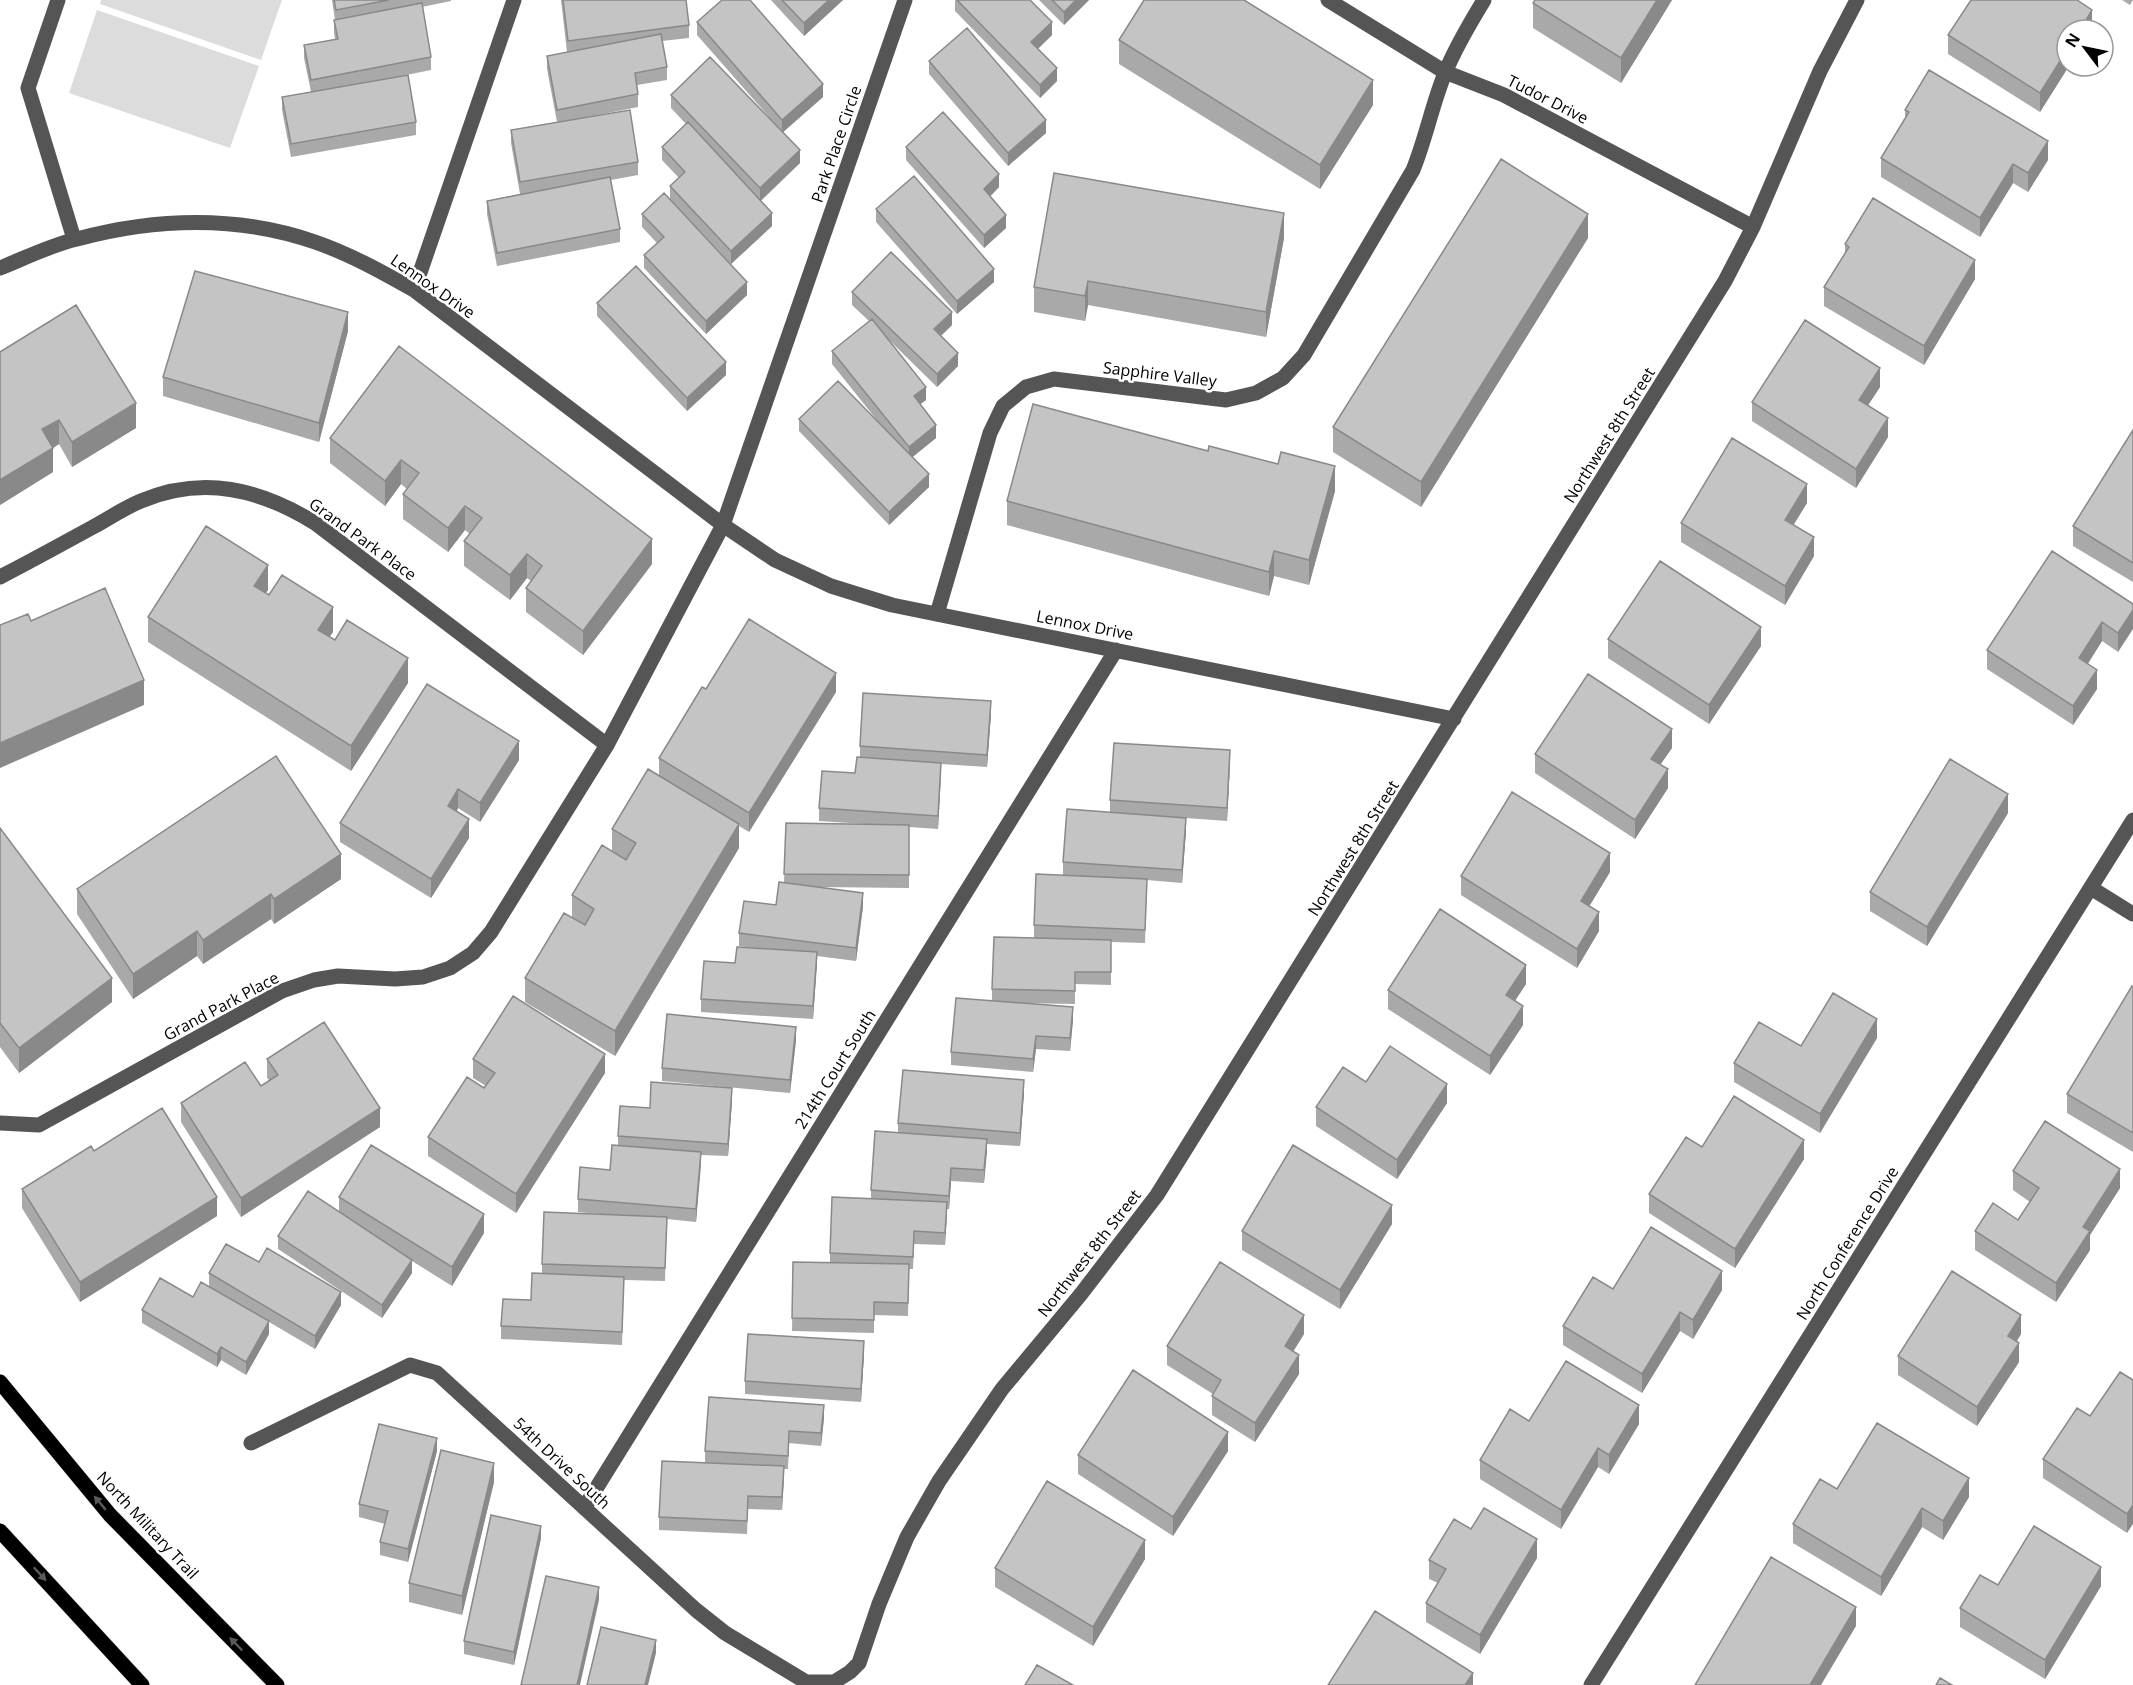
<svg xmlns="http://www.w3.org/2000/svg" width="2133" height="1685" viewBox="0 0 2133 1685" font-family="'Open Sans',sans-serif">
	<rect width="100%" height="100%" fill="#fff"/>
	<path fill="#dcdcdc" d="M101 0H282L261 60 100 4Z
		M97 10 259 66 230 148 69 93Z"/>
	<g fill="none" stroke-linecap="round" stroke-linejoin="round">
		<g stroke="#dbdbdb" stroke-width="16">
			<path id="major" d="M0 1382 110 1515 277 1685
				M0 1531 142 1685"/>
		</g>
		<path stroke="#555" stroke-width="15" d="M58 0 28 88 74 239
			M1328 0 1445 72 1504 95 1753 227
			M0 268C25 258 51 245 77 239 155 218 238 215 315 242 350 254 382 272 414 290L723 525 775 560 831 586 892 605 1454 719
			M414 290 514 0
			M0 577C31 561 62 544 93 527 108 519 124 508 141 501 203 475 260 489 315 523L607 745
			M937 614 990 433 1003 406 1026 387 1054 379 1226 400 1256 393 1283 378 1304 355 1413 170C1426 138 1432 105 1445 73 1455 48 1470 23 1484 0
			M2091 888 2133 914
			M0 1123 39 1125 282 991 314 980 338 976 395 979 423 977 450 968 473 953 491 932 607 745 723 525 905 0
			M251 1443 410 1365 437 1373 696 1610 725 1633 806 1682H834L850 1672 859 1663 879 1604 907 1537 939 1481 1002 1389 1081 1294 1157 1195 1725 281 1753 227 1820 71 1857 0
			M584 1508 1116 650
			M1591 1685 2133 820"/>
		<use href="#major" stroke="#000" stroke-width="15"/>
	</g>
	<path fill="#a9a9a9" d="M332 0H451V1L422 7 431 57V70L406 75 416 122V135L291 157 282 110V97L311 92 304 58V45L335 39 334 33V20H335Z
		M561 0H686L689 25V38L662 41 667 67V80L637 85 638 94V107L573 120 638 162V175L611 180 620 229V242L497 266 487 214V201L520 194 511 143V130L557 122 547 69V56L567 52Z
		M771 0H843L804 36Z
		M955 0H1030L1052 35 1038 49 1057 81 1040 98 955 11Z
		M1039 0H1089L1064 25Z
		M1672 0 1621 83 1533 28V3Z
		M2122 0H2133L2130 5Z
		M697 22 823 97 783 132 800 163 761 201 772 226 731 264 670 199V186L679 178 662 160V147L686 124 671 108V95L769 117 697 35Z
		M2092 29 2040 112 1948 54V35Z
		M1119 40 1373 105 1320 189 1119 64Z
		M929 61 1046 133 1008 166 929 74Z
		M1905 110 2048 160 2028 192 2013 183 1980 237 1881 177V158L1905 119Z
		M906 147 999 187 990 197 1006 228 984 248 906 160Z
		M876 209 994 282 957 314 876 222Z
		M642 214 747 295 706 334 644 268V255L657 243 642 227Z
		M1284 238 1266 337 1088 305 1085 321 1034 312V287Z
		M1588 238 1421 507 1333 452V427Z
		M1845 244 1975 279 1924 365 1824 306V287L1845 253Z
		M852 292 952 325 941 336 958 366 937 387 886 337 926 400 920 404 936 438 912 457 929 487 889 525 799 431V419L880 424 832 364V351L869 321 852 305Z
		M597 303 726 375 687 411 597 316Z
		M348 331 319 442 163 396V377Z
		M399 346 652 564 583 655 526 612V588L531 581 527 578 510 600 464 566V541L470 534 465 530 448 552 403 519V494L407 489 401 484 385 506 330 463V438Z
		M0 352 136 428 72 467 59 444 53 448V472L0 505Z
		M1880 387 1868 405 1888 437 1856 488 1752 421V402Z
		M2133 430V582L2073 546V526Z
		M1335 491 1309 585 1274 576 1269 596 1007 525V501Z
		M1807 503 1793 525 1814 556 1785 605 1681 542V523Z
		M268 590 265 593 333 632 329 637 408 683 351 771 148 642V617Z
		M2133 604 2118 652 2102 641 2088 664 2097 689 2073 725 1987 669V650Z
		M1608 639 1761 646 1709 724 1608 658Z
		M706 689 836 692 749 832 739 826V848L615 1056 525 1002V978L572 917V895L612 852V829L659 775V758Z
		M991 714 987 767 941 764 938 829 909 827V888L817 887 863 906 856 961 817 956 813 1019 701 1012V999L735 963 760 949 739 946V933L776 905 784 883 786 823 864 824 819 821V808L855 773 860 757V746Z
		M1672 748 1660 765 1668 788 1635 839 1535 773V754Z
		M519 760 480 822 458 808 457 811 469 838 431 898 340 842V823Z
		M1230 763 1227 821 1186 818V831L1182 883 1147 880 1145 943 1111 942V985L1075 984V1004L1017 1003 1073 1020 1070 1051 1036 1049 1033 1072 951 1065V1052L992 1001V989L1034 938V925L1094 877 1063 875V862L1110 812V800Z
		M2008 813 1927 946 1870 911V892Z
		M0 828 112 1002 19 1073 0 1047Z
		M1610 872 1589 906 1599 931 1577 968 1461 895V876Z
		M341 879 274 924 271 919 203 964 197 956 133 999 77 914V889Z
		M1526 984 1515 1001 1523 1025 1490 1075 1388 1009V990Z
		M2133 987V1152L2067 1113V1094Z
		M1877 1038 1820 1133 1734 1082V1063L1801 1046Z
		M796 1040 790 1093 662 1081V1068Z
		M267 1059 380 1127 241 1217 181 1122V1103L261 1086 269 1080 267 1078Z
		M473 1059 605 1073 516 1213 428 1156V1137L486 1086 473 1078Z
		M1366 1082 1447 1103 1397 1179 1316 1126V1107Z
		M1024 1093 1020 1146 987 1144 984 1183 951 1181 949 1209H947L945 1245 914 1244 913 1269H909L908 1316 874 1315V1333L792 1331 793 1262H830V1253L871 1198V1190L898 1132V1123Z
		M732 1101 728 1156 701 1155 696 1222 667 1219 665 1281 624 1280 622 1345 501 1339V1326L531 1300 542 1273V1264L611 1215 578 1212V1199L610 1170 618 1145V1136L650 1108Z
		M1702 1147 1804 1159 1735 1268 1649 1213V1194Z
		M94 1151 217 1216 80 1302 22 1208V1189Z
		M2013 1171 2120 1188 2090 1235V1250L2056 1302 1975 1250V1231L2018 1220 2030 1202 2013 1190Z
		M339 1197 484 1233 452 1286 412 1261V1273L382 1318 278 1249V1236L339 1211Z
		M1392 1224 1340 1309 1242 1250V1231Z
		M259 1262 341 1305 315 1349 269 1322V1334L246 1375 221 1360 217 1367 142 1323V1310L193 1297 209 1286V1273Z
		M1722 1290 1693 1339 1680 1331 1642 1393 1563 1345V1326Z
		M1304 1334 1293 1351 1299 1374 1255 1442 1212 1415V1396L1213 1394 1167 1365V1346Z
		M2021 1334 2017 1341 2019 1362 1977 1426 1898 1375V1356Z
		M864 1354 861 1402 745 1394V1381Z
		M2133 1380 2127 1533 2043 1478V1459Z
		M824 1418 821 1446 789 1443 788 1469H784L782 1510 748 1509 747 1534 659 1530V1517L705 1463V1451Z
		M1529 1421 1639 1424 1609 1474 1598 1467 1561 1529 1480 1479V1460Z
		M437 1451 408 1562 380 1555V1542L385 1524 359 1517V1504Z
		M1228 1451 1173 1536 1078 1474V1455Z
		M494 1482 462 1615 409 1602V1583Z
		M1837 1489 1969 1497 1943 1540 1922 1527 1881 1596 1793 1543V1524Z
		M1471 1529 1537 1558 1480 1654 1426 1622V1603L1438 1583 1429 1579V1560Z
		M541 1538 514 1665 464 1654V1641Z
		M1145 1559 1093 1646 995 1587V1568Z
		M1998 1585 2101 1586 2045 1679 1960 1627V1608Z"/>
	<path fill="#898989" d="M829 0H843L804 36V23Z
		M1076 0H1089L1064 25V12Z
		M1657 0H1672L1621 83V58Z
		M2092 10V30H2080Z
		M1052 22V35L1031 55V42Z
		M2067 50V66H2069L2040 112V93Z
		M1057 68V81L1040 98V85Z
		M1373 80V105L1320 189V165Z
		M823 84V97L782 133V120Z
		M1046 120V133L1008 166V153Z
		M2048 141V160L2028 192V173Z
		M800 150V163L760 201V188Z
		M2013 164V183L1980 237V218Z
		M999 174V187L984 202V189Z
		M772 213V226L731 264V251Z
		M1284 213V238L1266 337V312Z
		M1588 214V238L1421 507V482Z
		M1006 215V228L984 248V235Z
		M1975 260V279L1924 365V346Z
		M994 269V282L957 314V301Z
		M1088 281V305L1085 321V296Z
		M747 282V295L706 334V321Z
		M348 312V331L319 442V423Z
		M952 312V325L934 342V329Z
		M958 353V366L937 387V374Z
		M726 362V375L687 411V398Z
		M1880 368V387L1859 419V400Z
		M926 387V400L914 409V396Z
		M136 403V428L72 467V442Z
		M1888 418V437L1856 488V469Z
		M59 420V444L53 448V472L0 505V480L42 429Z
		M936 425V438L909 460V447Z
		M401 460V484L385 506V481Z
		M1335 466V491L1309 585V560Z
		M929 474V487L889 525V512Z
		M1807 484V503L1785 539V520Z
		M465 506V530L448 552V528Z
		M1814 537V556L1785 605V586Z
		M652 539V564L583 655V631Z
		M1274 551V576L1269 596V572Z
		M527 554V578L510 600V575Z
		M268 565V590L254 610V586Z
		M333 607V632L318 654V630Z
		M2133 610V629L2118 652V633Z
		M2102 622V641L2079 677V658Z
		M1761 627V646L1709 724V705Z
		M408 658V683L351 771V746Z
		M2097 670V689L2073 725V706Z
		M836 673V692L749 832V813Z
		M144 680V705L0 768V743Z
		M991 701V714L987 767V755Z
		M1672 729V748L1651 778V759Z
		M519 741V760L480 822V803Z
		M1230 750V763L1227 821V808Z
		M941 763V776L938 829V816Z
		M1668 769V788L1635 839V820Z
		M458 789V808L448 825V806Z
		M2008 794V813L1927 946V927Z
		M1186 818V831L1182 883V870Z
		M469 819V838L431 898V879Z
		M739 824V848L615 1056V1031Z
		M1610 853V872L1581 920V901Z
		M341 854V879L274 924V899Z
		M863 893V906L856 961V948Z
		M271 894V919L203 964V940Z
		M1599 912V931L1577 968V949Z
		M197 931V956L133 999V974Z
		M817 952V965L813 1019V1006Z
		M1526 965V984L1506 1014V995Z
		M112 978V1002L19 1073V1048Z
		M1523 1006V1025L1490 1075V1056Z
		M1073 1007V1020L1070 1051V1038Z
		M1877 1019V1038L1820 1133V1114Z
		M796 1027V1040L790 1093V1080Z
		M1036 1036V1049L1033 1072V1059Z
		M605 1054V1073L516 1213V1194Z
		M1024 1080V1093L1020 1146V1133Z
		M1447 1084V1103L1397 1179V1160Z
		M732 1088V1101L728 1156V1144Z
		M380 1108V1127L241 1217V1198Z
		M987 1139V1152L984 1183V1170Z
		M1804 1140V1159L1735 1268V1249Z
		M701 1152V1165L696 1222V1209Z
		M951 1168V1181L949 1209V1196Z
		M2120 1169V1188L2090 1235V1250L2056 1302V1283L2083 1227Z
		M217 1197V1216L80 1302V1282Z
		M947 1202V1215L945 1245V1233Z
		M1392 1205V1224L1340 1309V1290Z
		M484 1214V1233L452 1286V1267Z
		M412 1260V1273L382 1318V1305Z
		M1722 1271V1290L1693 1339V1320Z
		M341 1292V1305L315 1349V1336Z
		M1680 1312V1331L1642 1393V1374Z
		M1304 1315V1334L1285 1365V1346Z
		M2021 1315V1334L2008 1355V1336Z
		M269 1321V1334L246 1375V1362Z
		M864 1341V1354L861 1402V1389Z
		M2019 1343V1362L1977 1426V1407Z
		M221 1347V1360L217 1367V1354Z
		M1299 1355V1374L1255 1442V1423Z
		M824 1405V1418L821 1446V1433Z
		M1639 1405V1424L1609 1474V1455Z
		M1228 1432V1451L1173 1536V1517Z
		M437 1438V1451L408 1562V1549Z
		M1598 1448V1467L1561 1529V1510Z
		M494 1463V1482L462 1615V1596Z
		M784 1466V1479L782 1510V1497Z
		M1969 1478V1497L1943 1540V1521Z
		M2133 1505V1524L2127 1533V1514Z
		M1922 1508V1527L1881 1596V1577Z
		M541 1526V1538L514 1665V1652Z
		M1537 1539V1558L1480 1654V1635Z
		M1145 1540V1559L1093 1646V1627Z
		M2101 1567V1586L2045 1679V1660Z
		M599 1587V1600L580 1685H577Z
		M1856 1607V1626L1821 1685H1810Z
		M656 1640V1653L648 1685H645Z
		M1473 1673V1685H1465Z"/>
	<path fill="#c4c4c4" stroke="#898989" stroke-width="1.5" d="M334 0H389L336 10Z
		M563 0H686L689 25 568 41Z
		M722 0H750L823 84 782 120 697 22Z
		M782 0H829L804 23Z
		M957 0H1030L1052 22 1031 42 1057 68 1040 85Z
		M1052 0H1076L1064 12Z
		M1144 0H1244L1373 80 1320 165 1119 40Z
		M1535 0H1657L1621 58 1533 3Z
		M1971 0H2077L2092 10 2080 30H2067V50L2040 93 1948 35Z
		M422 3 431 57 311 80 304 45 338 39 334 20Z
		M967 28 1046 120 1008 153 929 61Z
		M661 34 667 67 635 73 638 94 557 110 547 56Z
		M710 57 800 150 760 188 671 95Z
		M1929 70 2048 141 2028 173 2013 164 1980 218 1881 158 1909 112 1905 110Z
		M408 75 416 122 291 144 282 97Z
		M630 110 638 162 520 182 511 130Z
		M943 112 999 174 984 189 1006 215 984 235 906 147Z
		M688 122 772 213 731 251 670 186 685 172 662 147Z
		M1501 159 1588 214 1421 482 1333 427Z
		M1054 173 1284 213 1266 312 1088 281 1085 296 1034 287Z
		M914 176 994 269 957 301 876 209Z
		M610 177 620 229 497 253 487 201Z
		M664 193 747 282 706 321 644 255 664 237 642 214Z
		M1873 198 1975 260 1924 346 1824 287 1849 247 1845 244Z
		M891 252 952 312 934 329 958 353 937 374 852 292Z
		M636 266 726 362 687 398 597 303Z
		M195 271 348 312 319 423 163 377Z
		M76 305 136 403 72 442 59 420 42 429 53 448 0 480V352Z
		M872 319 926 387 914 396 936 425 909 447 832 351Z
		M1805 320 1880 368 1859 400 1888 418 1856 469 1752 402Z
		M399 346 652 539 583 631 526 588 542 566 527 554 510 575 464 541 482 518 465 506 448 528 403 494 419 473 401 460 385 481 330 438Z
		M838 381 929 474 889 512 799 419Z
		M1033 404 1208 451 1209 446 1278 464 1281 452 1335 466 1309 560 1274 551 1269 572 1007 501Z
		M2133 430V563L2073 526Z
		M1732 438 1807 484 1785 520 1814 537 1785 586 1681 523Z
		M206 526 268 565 254 586 269 595 282 575 333 607 318 630 335 640 347 620 408 658 351 746 148 617Z
		M2052 551 2133 604V610L2118 633 2102 622 2079 658 2097 670 2073 706 1987 650Z
		M1660 561 1761 627 1709 705 1608 639Z
		M105 588 144 680 0 743V625L28 614 31 621Z
		M749 619 836 673 749 813 659 758 702 687 706 689Z
		M1588 674 1672 729 1651 759 1668 769 1635 820 1535 754Z
		M427 684 519 741 480 803 458 789 448 806 469 819 431 879 340 823Z
		M863 693 991 701 987 755 860 746Z
		M1114 743 1230 750 1227 808 1110 800Z
		M276 756 341 854 274 899 271 894 203 940 197 931 133 974 77 889Z
		M857 757 941 763 938 816 819 808 822 771 855 773Z
		M1950 759 2008 794 1927 927 1870 892Z
		M648 769 739 824 615 1031 525 978 564 913 585 925 594 909 572 895 602 845 626 860 636 843 612 829Z
		M1512 792 1610 853 1581 901 1599 912 1577 949 1461 876Z
		M1067 809 1186 818 1182 870 1063 862Z
		M786 823 909 825V875L784 874Z
		M0 828 112 978 19 1048 0 1023Z
		M1036 874 1147 879 1145 930 1034 925Z
		M779 882 863 893 856 948 739 933 744 901 776 905Z
		M1440 909 1526 965 1506 995 1523 1006 1490 1056 1388 990Z
		M994 937 1111 940V972H1075V991L992 989Z
		M737 947 817 952 813 1006 701 999 704 961 735 963Z
		M2132 986 2133 987V1133L2067 1094Z
		M1833 993 1877 1019 1820 1114 1734 1063 1759 1022 1801 1046Z
		M513 996 605 1054 516 1194 428 1137 467 1077 484 1088 495 1073 473 1059Z
		M956 998 1073 1007 1070 1038 1036 1036 1033 1059 951 1052Z
		M667 1014 796 1027 790 1080 662 1068Z
		M324 1022 380 1108 241 1198 181 1103 245 1062 261 1086 278 1075 267 1059Z
		M1390 1046 1447 1084 1397 1160 1316 1107 1343 1067 1366 1082Z
		M903 1070 1024 1080 1020 1133 898 1123Z
		M651 1082 732 1088 728 1144 618 1136 620 1106 650 1108Z
		M1734 1096 1804 1140 1735 1249 1649 1194 1686 1137 1702 1147Z
		M162 1108 217 1197 80 1282 22 1189 91 1146 94 1151Z
		M2045 1121 2120 1169 2083 1227 2090 1231 2056 1283 1975 1231 1993 1203 2018 1220 2039 1188 2013 1171Z
		M875 1131 987 1139 984 1170 951 1168 949 1196 871 1190Z
		M371 1145 484 1214 452 1267 339 1197Z
		M612 1145 701 1152 696 1209 578 1199 580 1167 610 1170Z
		M1293 1145 1392 1205 1340 1290 1242 1231Z
		M308 1191 412 1260 382 1305 278 1236Z
		M832 1197 947 1202 945 1233 914 1231 913 1257 830 1253Z
		M544 1212 667 1217 665 1268 542 1264Z
		M1651 1227 1722 1271 1693 1320 1680 1312 1642 1374 1563 1326 1593 1277 1613 1289Z
		M226 1244 259 1262 267 1248 341 1292 315 1336 209 1273Z
		M793 1262 909 1264 908 1303 874 1302V1320L792 1318Z
		M1220 1262 1304 1315 1285 1346 1299 1355 1255 1423 1212 1396 1221 1380 1167 1346Z
		M1952 1271 2021 1315 2008 1336 2019 1343 1977 1407 1898 1356Z
		M532 1273 624 1277 622 1332 501 1326 503 1299 531 1300Z
		M160 1278 193 1297 201 1282 269 1321 246 1362 221 1347 217 1354 142 1310Z
		M748 1334 864 1341 861 1389 745 1381Z
		M1566 1361 1639 1405 1609 1455 1598 1448 1561 1510 1480 1460 1510 1409 1529 1421Z
		M1133 1370 1228 1432 1173 1517 1078 1455Z
		M2120 1372 2133 1380V1505L2127 1514 2043 1459 2077 1408 2090 1416Z
		M709 1397 824 1405 821 1433 789 1431 788 1456 705 1451Z
		M1877 1423 1969 1478 1943 1521 1922 1508 1881 1577 1793 1524 1820 1479 1837 1489Z
		M379 1424 437 1438 408 1549 380 1542 388 1511 359 1504Z
		M441 1450 494 1463 462 1596 409 1583Z
		M662 1461 784 1466 782 1497 748 1496 747 1521 659 1517Z
		M1047 1481 1145 1540 1093 1627 995 1568Z
		M1484 1508 1537 1539 1480 1635 1426 1603 1446 1569 1429 1560 1454 1519 1471 1529Z
		M491 1515 541 1526 514 1652 464 1641Z
		M2034 1526 2101 1567 2045 1660 1960 1608 1980 1575 1998 1585Z
		M1771 1557 1856 1607 1810 1685H1695Z
		M546 1576 599 1587 577 1685H521Z
		M1375 1611 1473 1673 1465 1685H1328Z
		M601 1627 656 1640 645 1685H587Z
		M1037 1665 1073 1685H1025Z
		M1940 1678 1952 1685H1936Z"/>
	<defs><path id="oneway-solid" d="M-6-.8H1V-3.2L6.5 0L1 3.2V.8H-6Z" transform="scale(1.5)"/></defs>
	<g fill="#595959">
		<use href="#oneway-solid" transform="translate(100 1503) rotate(-130)"/>
		<use href="#oneway-solid" transform="translate(40 1574) rotate(47)"/>
		<use href="#oneway-solid" transform="translate(236 1644) rotate(-134)"/>
	</g>
	<g text-anchor="middle" dominant-baseline="central" stroke-width="5" stroke-linejoin="round" paint-order="stroke">
		<g font-size="16" fill="#000" stroke="#fff">
			<text transform="translate(1548 99) rotate(27)">Tudor Drive</text>
			<text transform="translate(836 144) rotate(-71)">Park Place Circle</text>
			<text transform="translate(433 286) rotate(35)">Lennox Drive</text>
			<text transform="translate(1160 374) rotate(7)">Sapphire Valley</text>
			<text transform="translate(1609 435) rotate(-58)">Northwest 8th Street</text>
			<text transform="translate(363 539) rotate(36)">Grand Park Place</text>
			<text transform="translate(1085 625) rotate(11)">Lennox Drive</text>
			<text transform="translate(1353 848) rotate(-58)">Northwest 8th Street</text>
			<text transform="translate(221 1006) rotate(-28)">Grand Park Place</text>
			<text transform="translate(835 1069) rotate(-58)">214th Court South</text>
			<text transform="translate(1847 1243) rotate(-58)">North Conference Drive</text>
			<text transform="translate(1089 1253) rotate(-52)">Northwest 8th Street</text>
			<text transform="translate(562 1463) rotate(43)">54th Drive South</text>
			<text transform="translate(148 1525) rotate(47)">North Military Trail</text>
		</g>
	</g>
	<g transform="translate(2085 48) rotate(302)"><circle r="28" fill="#ffffff" stroke="#999999" stroke-width="1.5"/>
	<path d="M0-4.5L10 22L0 15L-10 22Z" fill="#000000"/>
	<text y="-9" font-size="16" font-weight="bold" text-anchor="middle" fill="#000000">N</text>
	</g>
</svg>
